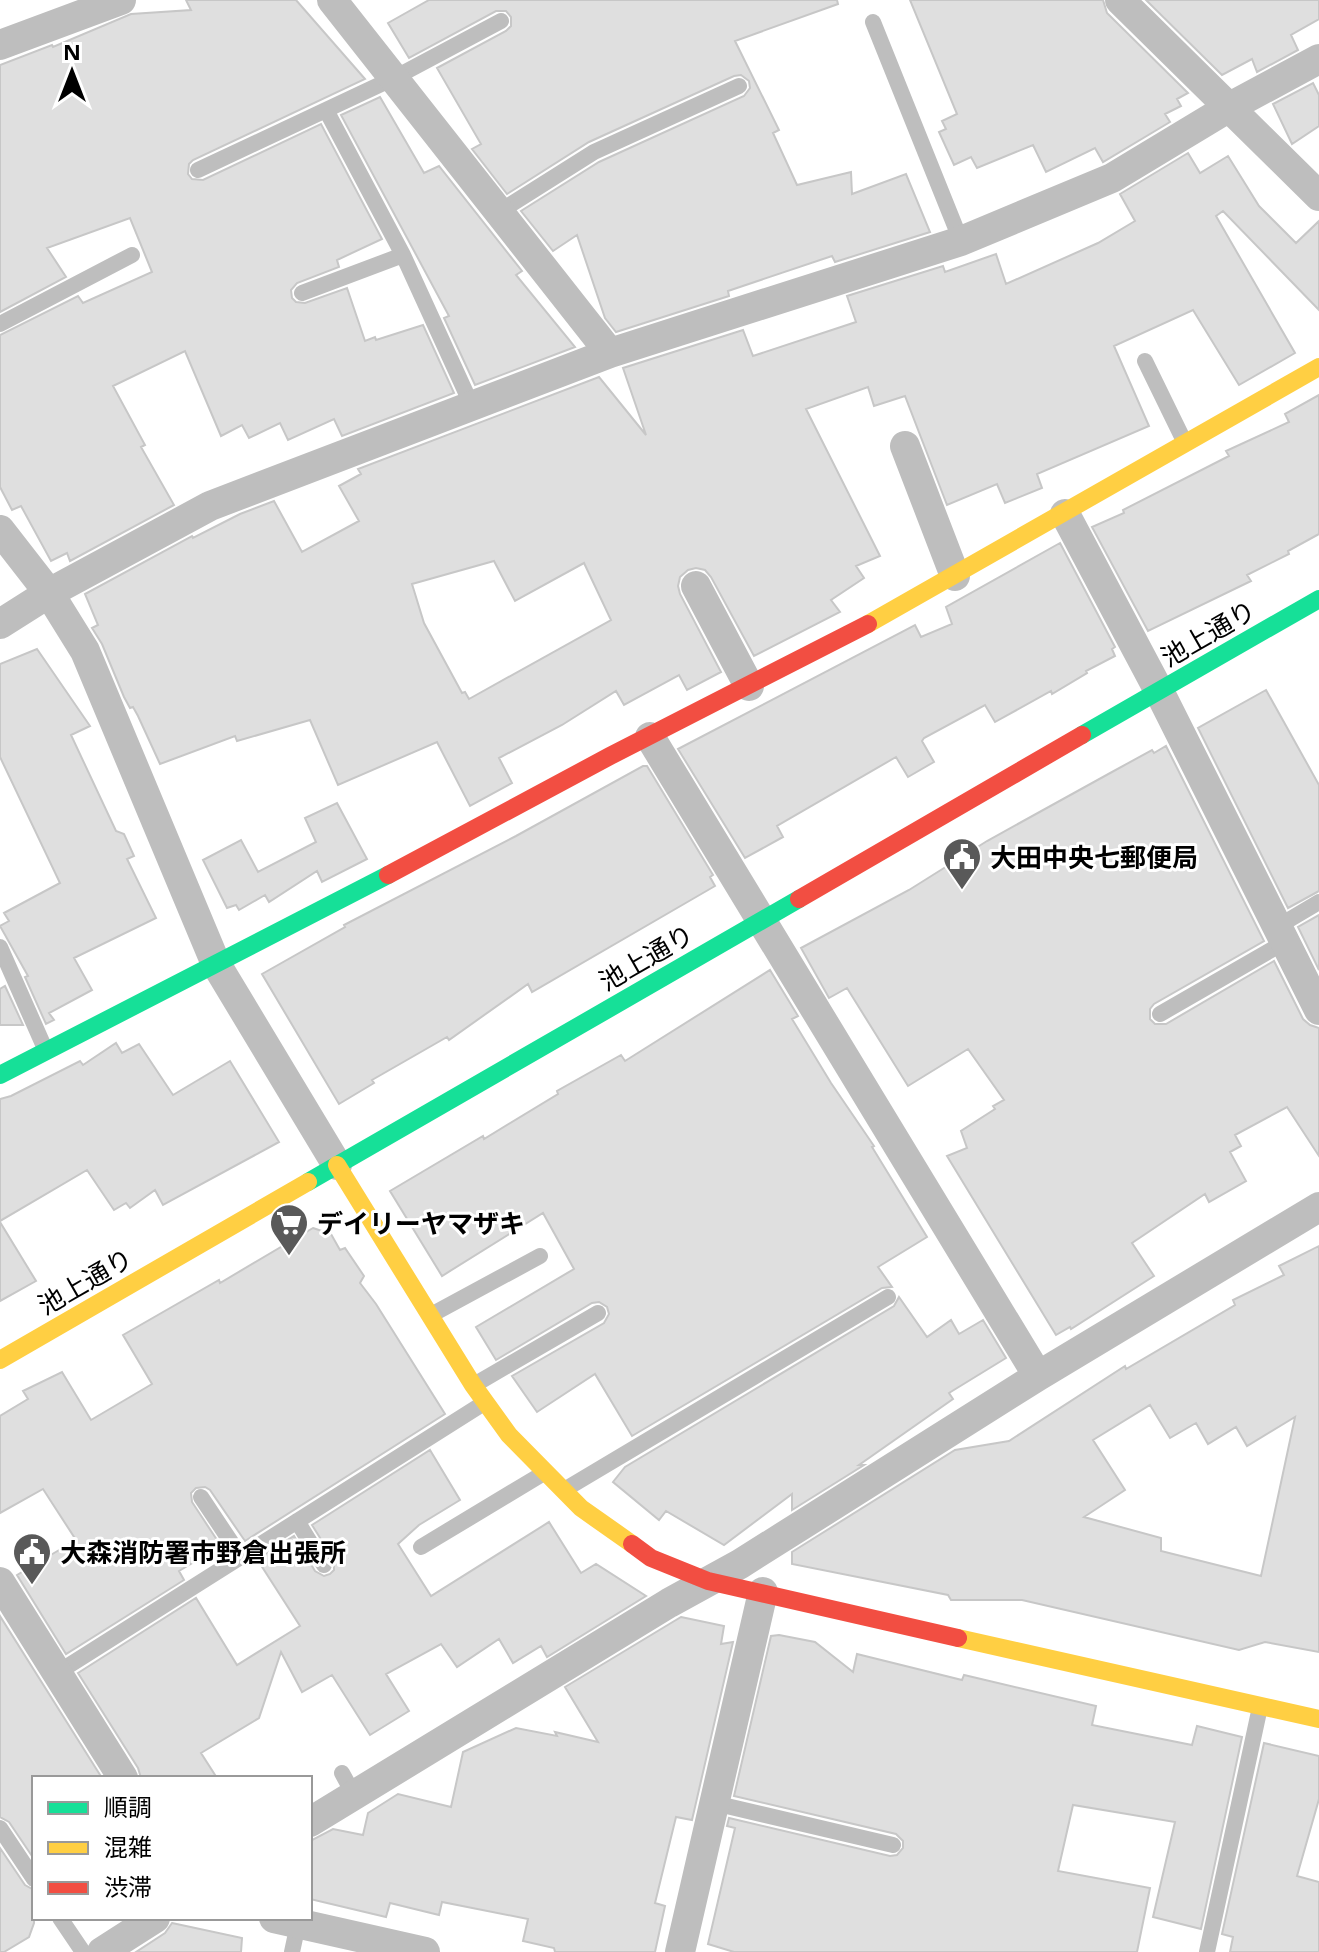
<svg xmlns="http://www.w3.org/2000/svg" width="1319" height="1952" viewBox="0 0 1319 1952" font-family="'Open Sans','Noto Sans JP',sans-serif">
	<rect width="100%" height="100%" fill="#fff"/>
	<path fill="#dfdfdf" stroke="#c7c7c7" stroke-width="2" fill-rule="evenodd" d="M186 0H296L365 79 193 160 189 164 188 174 192 179 203 180 321 124 382 239 337 260 339 267 297 283 291 290 292 298 296 302 305 303 347 288 365 341 375 337 376 340 423 325 454 393 342 436 334 419 288 440 280 423 249 438 242 425 221 436 185 351 113 386 145 445 141 447 174 505 70 561 67 553 51 561 21 506 12 510 0 487V335L78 296 83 303 152 272 130 218 47 248 66 277 0 312V65L52 45 53 47 131 14 191 10Z
		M429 0H837L838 4 735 41 779 130 773 133 797 185 851 172 852 194 906 174 930 232 835 262 832 256 728 291 729 296 616 332 605 318 577 235 553 251 521 211 599 162 744 96 750 88 749 81 741 75 734 76 589 142 507 194 472 149 481 144 437 68 506 31 511 26V17L506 11H496L409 58 388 23Z
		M910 0H1103L1107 13 1188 93 1177 99 1181 106 1165 114 1170 122 1103 162 1095 148 1046 172 1033 145 977 168 971 157 954 165 939 132 946 129 942 121 957 114Z
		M1146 0H1319V19L1291 35 1298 50 1257 72 1252 59 1222 75Z
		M1313 83 1319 95V126L1292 144 1273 104Z
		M380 97 424 173 439 166 522 271 516 275 575 347 475 385 444 318 449 316 341 115Z
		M1188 153 1200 173 1228 156 1259 206 1296 243 1319 221V310L1223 211 1216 216 1295 353 1239 385 1193 310 1114 346 1149 426 1037 474 1042 488 1005 503 997 484 947 505 905 396 874 406 868 387 806 409 880 556 856 566 864 578 831 600 840 612 754 656 711 577 705 570 696 568 688 570 680 577 678 586 680 594 721 672 687 690 679 675 624 705 616 691 562 725 499 758 512 783 470 806 437 742 338 785 310 720 237 741 235 736 160 764 138 716 133 707 130 708 124 697 102 644 92 628 98 625 85 594 192 536 193 538 240 514 274 501 302 552 359 521 339 486 361 474 358 469 599 377 646 435 623 368 743 330 753 356 856 322 847 296 943 266 945 272 996 254 1006 284 1098 243 1135 221 1120 194ZM494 561 515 601 584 563 611 620 469 699 465 692 462 693 424 623 412 584Z
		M1319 395V534L1288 551 1289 554 1247 575 1251 581 1148 631 1092 527 1124 513 1123 510 1229 456 1226 451 1289 422 1285 414Z
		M1060 543 1115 647 1112 649 1115 656 1086 671 1087 673 1052 694 1051 691 995 722 985 705 924 738 922 741 934 762 908 777 896 757 777 826 783 837 745 858 678 749 915 625 921 637 952 624 946 607Z
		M37 649 90 726 71 735 116 831 124 834 134 856 127 859 156 918 74 958 92 990 49 1013 54 1020 46 1024 25 977 28 976 0 926 9 921 4 913 60 883 0 757V664Z
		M1266 690 1319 785V891L1288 908 1198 728Z
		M1166 746 1264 941 1154 1004 1150 1009V1019L1155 1024H1166L1274 961 1303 1019 1310 1025 1319 1028V1156L1287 1107 1235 1135 1241 1146 1230 1152 1246 1181 1209 1202 1205 1194 1132 1243 1154 1276 1071 1329 1070 1327 1056 1335 947 1156 967 1148 961 1131 995 1109 993 1106 1004 1100 968 1049 908 1086 847 988 829 998 801 948 909 890 987 841 1112 772 1152 750 1154 753Z
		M643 766H647L713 875 710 877 715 886 532 992 528 984 449 1040 447 1037 372 1080 374 1083 339 1104 262 974 345 927 344 925 516 836Z
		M337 803 367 859 322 882 317 871 269 902 265 895 239 910 236 905 227 908 203 860 241 840 258 872 316 842 305 818Z
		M1319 915V970L1298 927Z
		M770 970 798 1016 792 1019 831 1083 874 1146 872 1147 927 1237 878 1267 892 1287 882 1288 632 1436 595 1374 537 1412 512 1376 604 1323 609 1314 607 1307 599 1302 592 1303 496 1360 476 1327 574 1269 543 1213 442 1276 390 1191 483 1136 484 1139 558 1094 557 1091 621 1055 625 1061Z
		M5 986 23 1025H0V989Z
		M116 1043 122 1053 139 1044 173 1095 230 1061 279 1142 163 1205 155 1190 130 1208 126 1203 114 1210 87 1170 0 1221V1099L11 1096 80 1061 83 1065Z
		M0 1222 36 1281 0 1301Z
		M313 1228 331 1234 340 1250 345 1248 364 1276 360 1283 376 1304 445 1414 245 1541 210 1490 205 1487 196 1488 191 1493 192 1502 221 1546 179 1571 184 1580 66 1654 17 1575 76 1540 43 1489 0 1513V1416L28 1399 23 1391 62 1372 91 1420 152 1384 123 1335 219 1280 220 1283Z
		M1319 1246V1652L1265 1642 1239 1650 1022 1600H951L948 1595 792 1564V1552L955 1450 1009 1441 1125 1366 1126 1369 1235 1305 1233 1300 1284 1275 1279 1266ZM1150 1405 1170 1438 1196 1423 1208 1444 1236 1427 1247 1446 1295 1417 1261 1576 1161 1551V1538L1084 1517 1125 1490 1093 1440Z
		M899 1297 927 1337 951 1320 959 1334 983 1320 1006 1358 949 1393 953 1399 859 1465H864L792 1510V1494L724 1545 666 1511 659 1520 613 1482 625 1467 894 1306Z
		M430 1450 460 1500 419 1525 398 1544 431 1596 549 1522 581 1573 596 1564 646 1596 547 1657 541 1646 513 1663 499 1639 457 1667 441 1644 386 1674 409 1711 370 1735 332 1675 302 1692 281 1652 259 1718 201 1753 217 1778H141L138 1768 78 1673 196 1598 237 1665 300 1626 257 1559 294 1536 315 1571 324 1576 330 1574 334 1570V1560L312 1525Z
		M0 1616 102 1778H34V1859L9 1822 0 1817Z
		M681 1617 724 1626 721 1644 733 1642 692 1820 676 1817 655 1903 665 1906 655 1952H555L554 1948 523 1941 528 1919 442 1902 439 1915 390 1903 386 1917 310 1899V1841L333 1829 363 1835 368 1813 398 1794 451 1807 463 1752 516 1728 557 1736 555 1732 598 1742 565 1687Z
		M779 1635 815 1642 853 1672 857 1654 962 1680 964 1675 1096 1706 1092 1725 1192 1745 1197 1726 1242 1737 1201 1929 1153 1917 1175 1822 1073 1805 1058 1871 1150 1888 1137 1952H734L708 1944 735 1828 727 1826 729 1818 890 1856 897 1855 903 1848V1841L896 1834 734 1796 771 1636Z
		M1264 1743 1319 1756V1799L1297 1876 1319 1882V1952H1230L1233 1937 1222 1934Z
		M0 1848 25 1885 34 1890V1923L29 1937 4 1952H0Z
		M172 1923 242 1938 241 1952H136L165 1933Z"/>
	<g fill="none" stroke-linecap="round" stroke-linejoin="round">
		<path stroke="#bebebe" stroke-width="16" d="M873 22 961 241
			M326 110 403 255 472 406
			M198 170 394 78 501 21
			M499 212 594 152 739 86
			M302 293 403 255
			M0 324 132 255
			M1145 361 1185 443
			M1277 927 1319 902
			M0 947 46 1051
			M1160 1014 1285 942
			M431 1315 540 1256
			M474 1385 598 1313
			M564 1490 888 1297
			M201 1497 241 1557
			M297 1521 324 1565
			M421 1547 544 1473
			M57 1673 484 1403
			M342 1773 354 1795
			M714 1803 893 1845
			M0 1828 34 1879
			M60 1918 83 1952
			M292 1952 298 1924
			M1207 1952 1260 1707"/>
		<path stroke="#bebebe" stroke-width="30" d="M332 0 610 353
			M1120 0 1319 196
			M0 45 121 0
			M905 446 955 576
			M1065 514 1159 691 1319 1010
			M0 530 49 593 85 651 216 964 337 1165
			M696 586 749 686
			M0 624 49 593 210 506 610 353 961 241 1112 178 1228 108 1319 59
			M650 737 1038 1376
			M0 1582 123 1778
			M310 1822 669 1603 740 1564 1038 1376 1319 1207
			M274 1918 425 1952
			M102 1952 155 1918
			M680 1952 763 1592"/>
		<path stroke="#16e098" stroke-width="18" d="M1082 735 1319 599
			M0 1075 388 875
			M308 1182 799 899"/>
		<path stroke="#ffcf43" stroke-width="18" d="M868 624 1319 367
			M337 1165 473 1385 509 1435 581 1508 632 1544
			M0 1360 308 1182
			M958 1638 1319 1719"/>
		<path stroke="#f24e42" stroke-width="18" d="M388 875 610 756 868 624
			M799 899 1082 735
			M632 1544 651 1558 708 1581 958 1638"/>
	</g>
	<defs>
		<g id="civic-pin" transform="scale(2)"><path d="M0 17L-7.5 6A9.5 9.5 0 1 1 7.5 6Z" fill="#595959" stroke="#fff"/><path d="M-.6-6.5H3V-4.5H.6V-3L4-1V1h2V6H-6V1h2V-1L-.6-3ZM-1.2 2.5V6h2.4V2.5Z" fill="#fff"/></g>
		<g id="supermarket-pin" transform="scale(2)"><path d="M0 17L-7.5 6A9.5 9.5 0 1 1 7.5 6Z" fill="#595959" stroke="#fff"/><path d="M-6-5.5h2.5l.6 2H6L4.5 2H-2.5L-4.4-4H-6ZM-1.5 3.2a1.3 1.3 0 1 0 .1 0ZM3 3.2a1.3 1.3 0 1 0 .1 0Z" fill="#fff"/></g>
	</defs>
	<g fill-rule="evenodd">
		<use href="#civic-pin" x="962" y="857"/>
		<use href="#supermarket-pin" x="289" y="1223"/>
		<use href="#civic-pin" x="32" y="1552"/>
	</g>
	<g text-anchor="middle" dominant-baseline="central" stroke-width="6" stroke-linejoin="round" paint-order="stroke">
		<g font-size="26" fill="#000" stroke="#fff">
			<text transform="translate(1208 633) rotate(-30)">池上通り</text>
			<text transform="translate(646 957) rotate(-30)">池上通り</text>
			<text transform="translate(85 1281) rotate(-30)">池上通り</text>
		</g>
		<g font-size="26" font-weight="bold" fill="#000" stroke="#fff" text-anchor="start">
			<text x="990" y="857">大田中央七郵便局</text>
			<text x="317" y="1223">デイリーヤマザキ</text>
			<text x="60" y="1552">大森消防署市野倉出張所</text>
		</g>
	</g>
	<rect x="32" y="1776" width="280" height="144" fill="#ffffff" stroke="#999999" stroke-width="2"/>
	<rect x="48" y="1802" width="40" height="12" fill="#16e098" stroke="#999999" stroke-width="2"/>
	<text x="104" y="1816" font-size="24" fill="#000000">順調</text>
	<rect x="48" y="1842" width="40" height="12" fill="#ffcf43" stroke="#999999" stroke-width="2"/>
	<text x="104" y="1856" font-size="24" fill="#000000">混雑</text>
	<rect x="48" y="1882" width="40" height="12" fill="#f24e42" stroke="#999999" stroke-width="2"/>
	<text x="104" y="1896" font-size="24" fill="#000000">渋滞</text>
	<g transform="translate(72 72)" stroke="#ffffff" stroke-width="6" paint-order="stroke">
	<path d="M0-6L14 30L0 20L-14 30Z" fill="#000000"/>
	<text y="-12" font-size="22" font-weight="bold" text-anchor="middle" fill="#000000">N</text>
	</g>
</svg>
